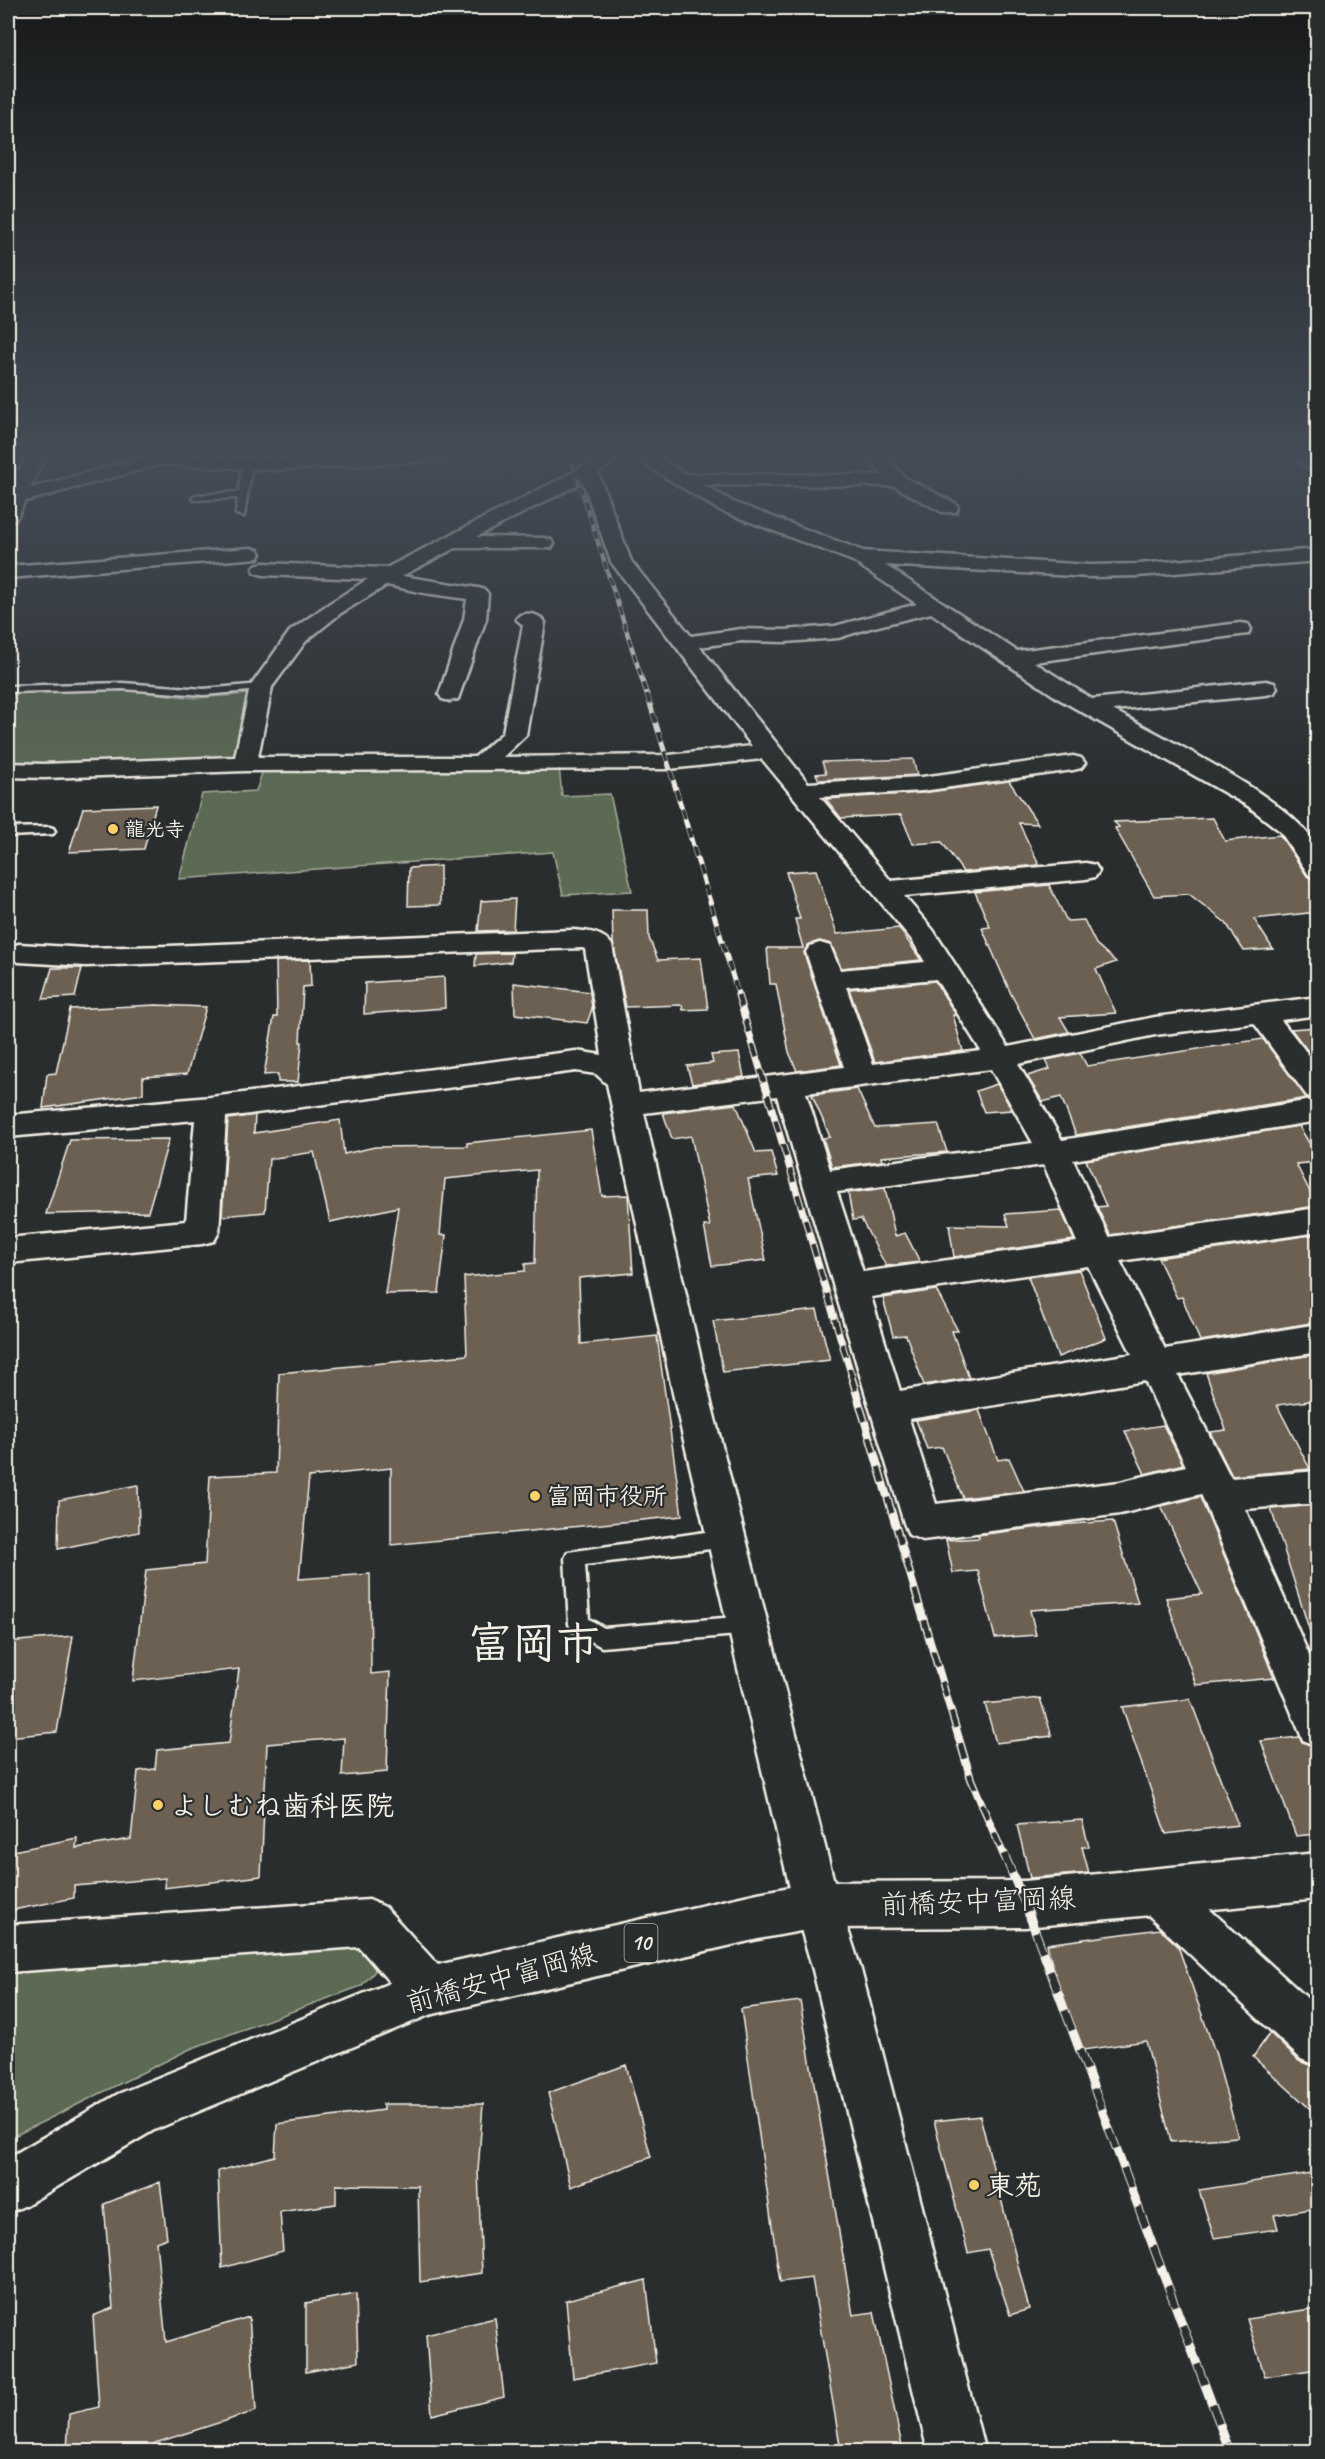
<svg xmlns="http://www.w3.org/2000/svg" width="1325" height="2459" viewBox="0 0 1325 2459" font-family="Caveat,'Klee One',sans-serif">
	<rect width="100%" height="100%" fill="#2a2d2e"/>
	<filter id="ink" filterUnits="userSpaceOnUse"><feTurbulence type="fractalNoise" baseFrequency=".0167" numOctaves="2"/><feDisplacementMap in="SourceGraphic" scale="12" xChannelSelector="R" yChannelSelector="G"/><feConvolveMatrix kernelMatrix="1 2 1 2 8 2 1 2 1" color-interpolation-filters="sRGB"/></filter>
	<g filter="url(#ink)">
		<path fill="#5b6a53" stroke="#a8ae9e" stroke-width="1.5" d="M117 689 195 698 251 694 236 759 8 765V713L14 694Z
			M559 766 562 796 610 794 632 891 563 895 553 852 179 879 202 794 256 791 263 770Z
			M348 1936 372 1948 375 1971 361 1986 190 2049 8 2139V1968Z"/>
		<path fill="#6c6053" stroke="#f4f1e8" stroke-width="1.5" d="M913 759 917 775 819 780 816 774 826 773 822 762Z
			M1009 781 1038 824 1019 823 1039 865 963 872 942 842 913 844 901 815 841 818 826 799 922 793Z
			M156 805 144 849 69 852 83 808Z
			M1213 818 1225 841 1280 835 1307 876 1310 878 1317 893V912L1254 919 1273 949 1244 951 1226 923 1189 894 1154 896 1115 828 1119 827 1114 822Z
			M440 866V905L408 906 409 868Z
			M816 870 837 934 899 928 921 960 841 968 831 944 819 941 808 945 804 953 841 1065 797 1071 789 1052 776 984H770L767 948H803L795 919H800L786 872Z
			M1049 885 1067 921 1084 920 1096 944 1116 962 1096 969 1116 1013 1060 1017 1069 1032 1035 1039 1011 994 982 928 990 927 975 892Z
			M515 899 513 930 478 931 481 901Z
			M612 910H648L649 938 658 960 701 958 708 1009 683 1010 682 1005 626 1007 613 943Z
			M512 953 511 962 475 966 476 954Z
			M310 960 311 986 303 987 300 1042H302L298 1082H278V1074L264 1075 274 1017H277L276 961Z
			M52 968H82L75 997 43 999Z
			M444 977 445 1008 364 1014 365 983Z
			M935 981 956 1015H953L963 1051 875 1062 849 989Z
			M514 983 590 992 592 1009 587 1023 515 1014Z
			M156 1005 206 1007 187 1074 143 1077V1094L43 1108 47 1074 56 1073 70 1009Z
			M1317 1027V1063L1291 1029Z
			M1263 1039 1307 1098 1076 1135 1061 1097 1043 1102 1027 1076 1050 1069 1046 1060 1080 1053 1087 1066Z
			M739 1053 744 1077 692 1084 687 1066 713 1063 711 1055Z
			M997 1084 1012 1110 984 1112 976 1091Z
			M857 1089 875 1128 938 1124 947 1152 881 1157 882 1161 832 1167 823 1138 830 1137 812 1095Z
			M736 1104 756 1153 771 1152 778 1176 748 1179 766 1260 712 1266 704 1226H710L691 1136 672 1139 663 1113Z
			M255 1115 254 1133 340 1120 344 1154 375 1147 467 1146V1143L591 1130 602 1196 628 1195 633 1273 579 1278 581 1344 657 1336 682 1516 391 1545V1468L309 1477 299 1579 370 1574 371 1674 390 1672 387 1772 342 1776 344 1738 267 1744 261 1876 164 1888 165 1878 74 1886V1898L8 1911V1852L77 1838 76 1848 131 1839 138 1771 155 1769 157 1750 229 1743 239 1669 133 1681 146 1570 205 1564 210 1476 276 1473 279 1373 467 1355 464 1277 525 1271V1264L535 1263 537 1170 445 1179 440 1235H446L439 1293 385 1294 398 1207 330 1222 314 1152 269 1159 265 1212 222 1216 228 1119Z
			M1299 1126 1317 1156V1162L1296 1164 1317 1206 1110 1235 1097 1207 1106 1206 1086 1160Z
			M169 1139 148 1212 46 1214 70 1140Z
			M885 1188 895 1236 905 1233 920 1262 886 1266 861 1219 853 1220 848 1193Z
			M1061 1210 1074 1240 954 1257 949 1225 1009 1226 1005 1214Z
			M1317 1234V1322L1200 1341 1182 1297 1177 1298 1158 1258Z
			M1079 1270 1106 1338 1058 1357 1028 1277Z
			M936 1290 958 1331H952L969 1378 924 1385 906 1335 893 1336 883 1298Z
			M817 1310 830 1360 723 1372 713 1321Z
			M1317 1354V1400L1277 1405 1310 1469 1232 1476 1210 1432 1226 1430 1206 1373Z
			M979 1410 998 1460 1009 1458 1024 1491 963 1498 942 1447 927 1449 916 1420Z
			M1163 1425 1183 1464 1145 1474 1125 1431Z
			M138 1485 139 1532 58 1549 59 1500Z
			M1200 1497 1257 1635 1274 1678 1196 1685 1166 1598 1202 1594 1161 1506Z
			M1317 1505V1637L1312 1638 1271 1509Z
			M1113 1521 1138 1603 1030 1610 1036 1635 995 1638 978 1571 953 1573 946 1540 979 1538 978 1535 1057 1525Z
			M73 1636 57 1732 8 1737V1642Z
			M1040 1698 1052 1736 996 1743 985 1704Z
			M1190 1699 1238 1825 1166 1834 1122 1707Z
			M1299 1737 1302 1742 1317 1748V1834L1296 1836 1261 1741Z
			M1082 1820 1089 1847H1082L1089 1873 1030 1878 1017 1825Z
			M1160 1929 1178 1946 1216 2055 1238 2137 1171 2142 1146 2041 1076 2051 1047 1944Z
			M800 2001 853 2315 874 2312 903 2451H841L812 2278 780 2282 741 2009Z
			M1270 2033 1299 2061 1317 2068V2115L1253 2057Z
			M626 2065 651 2157 571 2187 548 2093Z
			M383 2104H483L478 2171 482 2273 420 2282 418 2186 336 2185V2204L280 2212 283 2251 222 2268 218 2171 275 2156 277 2124 383 2110Z
			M980 2116 1029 2309 1010 2315 988 2249 968 2253 934 2121Z
			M1317 2172V2208L1274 2215 1278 2229 1214 2238 1199 2190Z
			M160 2182 167 2238 156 2242 166 2342 249 2317 256 2411 155 2443 154 2451H67L69 2414 99 2407 93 2316 113 2308 104 2204Z
			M646 2280 656 2363 573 2378 566 2300Z
			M356 2294 358 2362 306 2372V2303Z
			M1317 2308V2369L1265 2377 1247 2319Z
			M495 2318 504 2397 432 2415 426 2335Z"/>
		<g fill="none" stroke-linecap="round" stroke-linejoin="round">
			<g stroke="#f4f1e8" stroke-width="5">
				<path id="lane" d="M247 461 252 464 244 516 236 514 238 498 194 500 192 498 197 495 239 492 242 464Z
					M8 470H27L32 473 27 476H8Z
					M123 683 204 689 261 684 267 687 261 690 204 695 123 689 8 692V686Z
					M49 827 53 828 55 831 53 834 8 836V828Z
					M726 1529 733 1532 736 1538 733 1544 726 1547 585 1565 589 1619 604 1628 748 1616 755 1618 758 1625 755 1632 748 1634 602 1647 572 1631 569 1624 565 1558 568 1552Z"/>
			</g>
			<g stroke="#f4f1e8" stroke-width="5">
				<path id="street" d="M27 455H45L18 516 15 520 8 522V497Z
					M156 455 276 460 356 455H456L453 459 447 460 276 470 151 464 148 460Z
					M601 455H623L598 473 631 561 691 636 741 629 785 630 835 626 917 604 853 561 719 510 636 459 633 455H655L685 474 882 475 866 455H885L904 477 956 504 958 508 956 512H942L894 486 704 485 733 502 863 551 1090 565 1138 564 1318 549V561L1138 576 1090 577 885 565 1017 651 1240 623 1248 624 1251 629 1248 634 1240 635 1034 662 1092 699 1266 681 1274 683 1277 688 1274 693 1266 695 1113 710C1158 735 1302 804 1317 849 1320 856 1318 869 1318 877L1309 875 1280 831 1248 806 1059 699 931 613 870 628 838 638 785 642 741 641 700 647 808 783 922 777 1073 756 1081 758 1085 763 1081 768 1073 770 922 791 820 797 891 881 1086 863 1095 865 1099 871 1095 877 1086 879 904 896 933 930 1008 1047 1155 1017 1318 997V1015L1281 1020 1318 1067V1099L1307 1096 1254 1023 1155 1035 1018 1064 1062 1140 1318 1099V1121L1073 1160 1109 1237 1318 1208V1232L1120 1261 1165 1349 1318 1324V1352L1178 1375 1231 1478 1318 1471V1503L1245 1509 1318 1676V1746L1303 1740 1201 1494 1120 1514 923 1540 909 1535 904 1523 777 1096 644 1113 712 1407 840 1905 861 1970 985 2452H928L813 1970 794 1905 676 1407 607 1084 596 1074 576 1071 226 1117 219 1232 214 1241 202 1244 8 1263V1238L186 1221 195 1120 8 1137V1115L211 1097 576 1051 602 1055 585 949 582 948 86 966 19 962 9 959V947L19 944 86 948 169 946 572 930C587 931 603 932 612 945L639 1093 844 1067 806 952 810 946 820 943 830 946 840 970 925 962 912 940 762 759 669 769 245 771 44 778 8 777V763L44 764 235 757 250 687 290 631 327 605 368 579 263 575 256 573 253 569 256 565 263 563 386 568 570 474ZM583 482 611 562 752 746 669 755 503 757 526 735 545 622C539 614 529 612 520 615L516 619 523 625 503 733 475 757H258L272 687 306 641 341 613 387 585 424 593 467 599 464 619 439 694 442 699 450 701 458 699 486 619 488 594 485 590 478 588 402 576 455 548H551L554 544 551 540 544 538 476 537ZM936 979 981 1051 873 1064 846 987ZM991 1069 1033 1143 830 1170 806 1093ZM1044 1165 1077 1242 863 1272 837 1192ZM1088 1266 1132 1354 900 1391 871 1297ZM1145 1381 1186 1466 1120 1482 936 1504 909 1419Z
					M1291 455H1312L1318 459V472L1312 471Z
					M251 548 258 550 261 554 258 558 8 578V566Z
					M1157 1869 1173 1876 1318 2008V2066L1301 2059 1141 1908 1134 1892 1141 1876Z
					M369 1900 385 1907 446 1974 453 1991 446 2008 429 2015 412 2008 359 1947 8 1972V1925Z"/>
			</g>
			<g stroke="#f4f1e8" stroke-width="5">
				<path id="secondary" d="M154 455H183L180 459 8 506V494Z"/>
			</g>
			<g stroke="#f4f1e8" stroke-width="5">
				<path id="primary" d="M1318 1853V1899L1025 1927 817 1928 758 1939 429 2015 154 2130 26 2205 8 2213V2158L118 2094 429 1967 758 1893 817 1882 1025 1881Z"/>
			</g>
			<use href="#lane" fill="#2a2d2e" fill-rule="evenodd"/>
			<use href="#street" fill="#2a2d2e" fill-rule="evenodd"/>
			<use href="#secondary" fill="#2a2d2e" fill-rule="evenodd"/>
			<use href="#primary" fill="#2a2d2e" fill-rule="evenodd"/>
			<g stroke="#f4f1e8" stroke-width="4.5">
				<path id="rail-far4" d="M570 455 647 695"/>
			</g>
			<g stroke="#f4f1e8" stroke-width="5">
				<path id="rail-far3" d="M647 694 739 997"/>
			</g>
			<g stroke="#f4f1e8" stroke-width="7">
				<path id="rail-far2" d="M738 995 852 1377"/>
			</g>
			<g stroke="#f4f1e8" stroke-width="8">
				<path id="rail-far1" d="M851 1375 971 1779 1004 1856"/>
			</g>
			<g stroke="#f4f1e8" stroke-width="9">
				<path id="rail" d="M1004 1854 1025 1904 1230 2452"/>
			</g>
			<use href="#rail-far4" stroke="#2a2d2e" stroke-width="3" stroke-dasharray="8" stroke-linecap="butt"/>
			<use href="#rail-far3" stroke="#2a2d2e" stroke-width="4" stroke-dasharray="10" stroke-linecap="butt"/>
			<use href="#rail-far2" stroke="#2a2d2e" stroke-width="4.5" stroke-dasharray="13" stroke-linecap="butt"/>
			<use href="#rail-far1" stroke="#2a2d2e" stroke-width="5" stroke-dasharray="16" stroke-linecap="butt"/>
			<use href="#rail" stroke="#2a2d2e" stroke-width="7" stroke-dasharray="21" stroke-linecap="butt"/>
		</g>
	</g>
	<linearGradient id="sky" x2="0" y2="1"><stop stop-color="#171919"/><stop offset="0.57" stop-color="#444c57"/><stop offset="1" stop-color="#444c57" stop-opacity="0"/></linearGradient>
	<rect width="1325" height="799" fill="url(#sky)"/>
	<g fill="#ffd166" stroke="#2a2d2e" stroke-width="2">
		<circle cx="113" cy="829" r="6"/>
		<circle cx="535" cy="1496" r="6"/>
		<circle cx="158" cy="1805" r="6"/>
		<circle cx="974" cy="2185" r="6"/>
	</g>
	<g text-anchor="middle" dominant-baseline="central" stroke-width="4.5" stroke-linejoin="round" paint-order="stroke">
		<g font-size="20" font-weight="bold" fill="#f4f1e8" stroke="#2a2d2e" text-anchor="start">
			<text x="125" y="829">龍光寺</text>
		</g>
		<rect fill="#2a2d2e" stroke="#b7b6b0" stroke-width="1.5" x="624.5" y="1924" width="33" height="38" rx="4.5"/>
		<g font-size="22" font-weight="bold" fill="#f4f1e8">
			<text x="641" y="1943">10</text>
		</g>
		<g font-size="24" font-weight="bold" fill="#f4f1e8" stroke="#2a2d2e" text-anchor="start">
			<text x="547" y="1496">富岡市役所</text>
		</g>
		<g font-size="28" font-weight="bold" fill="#f4f1e8" stroke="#2a2d2e" text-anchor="start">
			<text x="170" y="1805">よしむね歯科医院</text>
			<text x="986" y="2185">東苑</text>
		</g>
		<g font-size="28" fill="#f4f1e8" stroke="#2a2d2e">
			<text transform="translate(978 1901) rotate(-2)">前橋安中富岡線</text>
			<text transform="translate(501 1978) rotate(-15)">前橋安中富岡線</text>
		</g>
		<g font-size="44" font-weight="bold" fill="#f4f1e8" stroke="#2a2d2e">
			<text x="534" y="1643">富岡市</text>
		</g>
	</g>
	<rect width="1325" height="2459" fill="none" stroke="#2a2d2e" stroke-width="30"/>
	<rect x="15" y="15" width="1295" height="2429" fill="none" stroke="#f4f1e8" stroke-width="2" filter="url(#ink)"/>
</svg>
